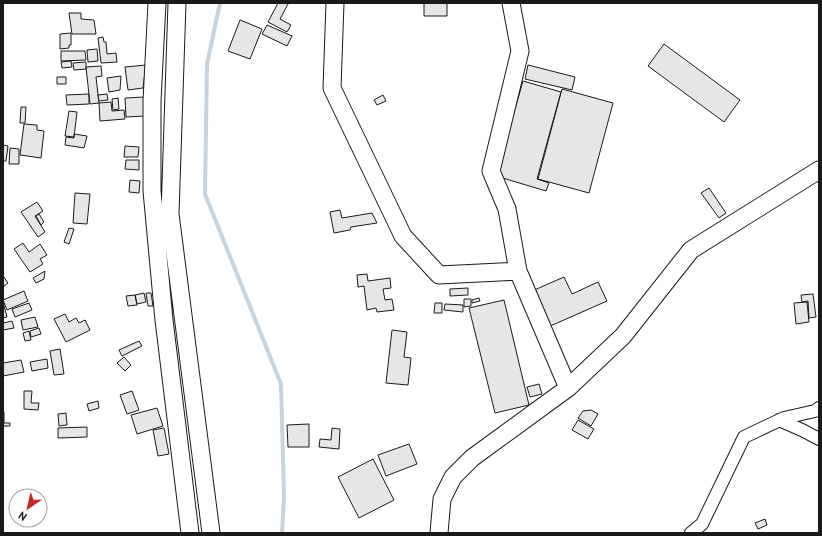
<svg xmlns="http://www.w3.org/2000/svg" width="822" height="536" viewBox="0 0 822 536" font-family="'PT Sans',sans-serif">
	<rect width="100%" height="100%" fill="#fff"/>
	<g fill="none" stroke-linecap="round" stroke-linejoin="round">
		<path stroke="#c6d2dc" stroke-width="4" d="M220 3 207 64 205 194 281 384 284 497 282 533"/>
	</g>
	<path fill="#e6e6e6" stroke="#1a1a1a" d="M278 3H285L288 4 280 19 291 25 287 32 268 22Z
		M424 3H447V16H424Z
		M69 13H81V19L94 20 96 34H72Z
		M240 20 262 29 250 59 228 51Z
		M267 25 292 36 287 46 262 34Z
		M71 33V45H69V48L60 49V34Z
		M103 37 104 42H106L107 54 116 53 117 62 101 63 98 38Z
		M664 44 740 100 724 122 648 66Z
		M97 49 98 61 88 62 87 50Z
		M61 51H85L86 60 61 61Z
		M71 61 72 67 62 68 61 62Z
		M86 62V69L74 70 73 63Z
		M146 65 143 88 128 90 125 67Z
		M528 65 575 77 572 90 525 79Z
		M101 66 102 76 96 77 99 103 90 104 86 67Z
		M121 76 120 90 109 92 107 78Z
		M57 77H66V84H57Z
		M523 81 561 92 537 179 549 183 546 191 496 176Z
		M562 89 613 103 589 193 538 179Z
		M89 94V104L67 105 66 95Z
		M107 94 108 100 99 101 98 95Z
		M383 95 386 101 377 105 374 100Z
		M144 97 145 116 126 117 125 98Z
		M118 98 119 109 113 110 112 99Z
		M111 102 112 111 124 110 125 119 100 121 99 103Z
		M21 107H26L25 123H20Z
		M69 111 77 112 74 137 65 136Z
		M24 124 37 125V130L44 131 41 158 20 155Z
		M74 134 87 136 84 148 65 145 66 137 74 138Z
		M3 145 8 146 6 161H3Z
		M125 146 139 147 138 157H124Z
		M10 148 19 149V164H9Z
		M126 160H139V170L125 169Z
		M130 180 140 181 139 193 129 192Z
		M709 188 726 213 719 218 701 193Z
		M75 193 90 194 87 224 73 223Z
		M37 202 43 211 35 216 45 232 38 237 21 212Z
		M340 210 342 218 372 213 377 223 351 227 350 230 334 233 330 212Z
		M39 214 44 222 41 225 36 216Z
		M69 228 74 229 69 244 64 242Z
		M23 243 29 252 40 244 47 255 40 259 43 264 30 272 14 249Z
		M45 271 44 279 36 283 33 278Z
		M367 274 368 281 390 278 391 288 383 289 385 300 392 299 394 310 377 312 376 308 367 310 364 286 358 287 357 275Z
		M3 276 8 283 3 287Z
		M564 277 572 294 598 282 607 301 548 327 532 291Z
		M468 288V295L450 296V289Z
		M24 291 28 301 7 310 3 300Z
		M144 293 146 302 137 304 135 295Z
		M146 293H151L153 306H148Z
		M813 294 816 317 809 318 808 301 802 302 801 295Z
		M135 295 137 305 128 306 126 296Z
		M479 298 480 301 472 303V300Z
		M464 299H471V306L464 307Z
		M504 300 529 405 495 413 469 308Z
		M3 302 7 317 3 318Z
		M807 302 809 322 796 324 794 303Z
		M29 303 32 310 15 317 12 309Z
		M435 303H442V313H434Z
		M445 304 463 305V312L444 310Z
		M65 314 69 322 76 318 79 323 85 320 90 330 66 342 54 319Z
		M35 317 38 327 23 330 21 320Z
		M12 321 14 328 3 330V323Z
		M39 328 41 334 31 337 30 331Z
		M392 330 407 332 404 357 411 358 408 385 386 383Z
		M29 331 31 340 25 341 23 333Z
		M139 341 142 346 122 356 119 350Z
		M60 349 64 374 54 375 50 351Z
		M124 357 131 365 125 371 117 363Z
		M47 359 48 368 32 371 30 362Z
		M21 360 24 372 3 376V363Z
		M539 384 542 394 530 397 527 387Z
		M24 391H32L31 403H39L38 410 24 409Z
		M132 391 139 410 127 414 120 395Z
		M98 401 99 408 89 411 87 404Z
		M157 408 163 426 137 434 131 415Z
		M591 410 598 414 591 426 578 418 583 411Z
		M3 412H4V423H10V426H3Z
		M66 413 67 425 59 426 58 414Z
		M578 420 594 429 588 439 572 430Z
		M309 424V447H288L287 425Z
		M87 427V437L58 438V428Z
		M164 428 169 454 158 456 153 430Z
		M332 428 340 429 339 449 319 447 320 439 331 440Z
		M409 444 417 464 386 476 378 455Z
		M373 459 394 500 359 518 338 477Z
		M765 519 767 525 758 529 755 523Z"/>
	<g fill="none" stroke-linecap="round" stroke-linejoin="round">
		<g stroke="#1a1a1a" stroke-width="14">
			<path id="street" d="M779 420 802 430 819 439
				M691 533 702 524 744 437 784 418 815 411 819 408"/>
		</g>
		<g stroke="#1a1a1a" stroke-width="19">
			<path id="secondary" d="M157 3 152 101V191L164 320 190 533
				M177 3 170 214 211 533
				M335 3 332 88 403 236 439 275 518 271 568 388
				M511 3 520 51 491 171 507 209 518 271
				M439 533 442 499 453 477 472 458 568 388 623 336 691 250 819 170"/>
		</g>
		<use href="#street" stroke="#fff" stroke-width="12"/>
		<use href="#secondary" stroke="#fff" stroke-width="17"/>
	</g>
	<rect width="822" height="536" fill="none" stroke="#1a1a1a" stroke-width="8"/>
	<g transform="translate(28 508) rotate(214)"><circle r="19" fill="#ffffff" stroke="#a3a3a3"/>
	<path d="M0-3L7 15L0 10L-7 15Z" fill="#c62828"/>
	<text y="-6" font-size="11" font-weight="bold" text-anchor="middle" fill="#1a1a1a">N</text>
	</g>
</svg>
